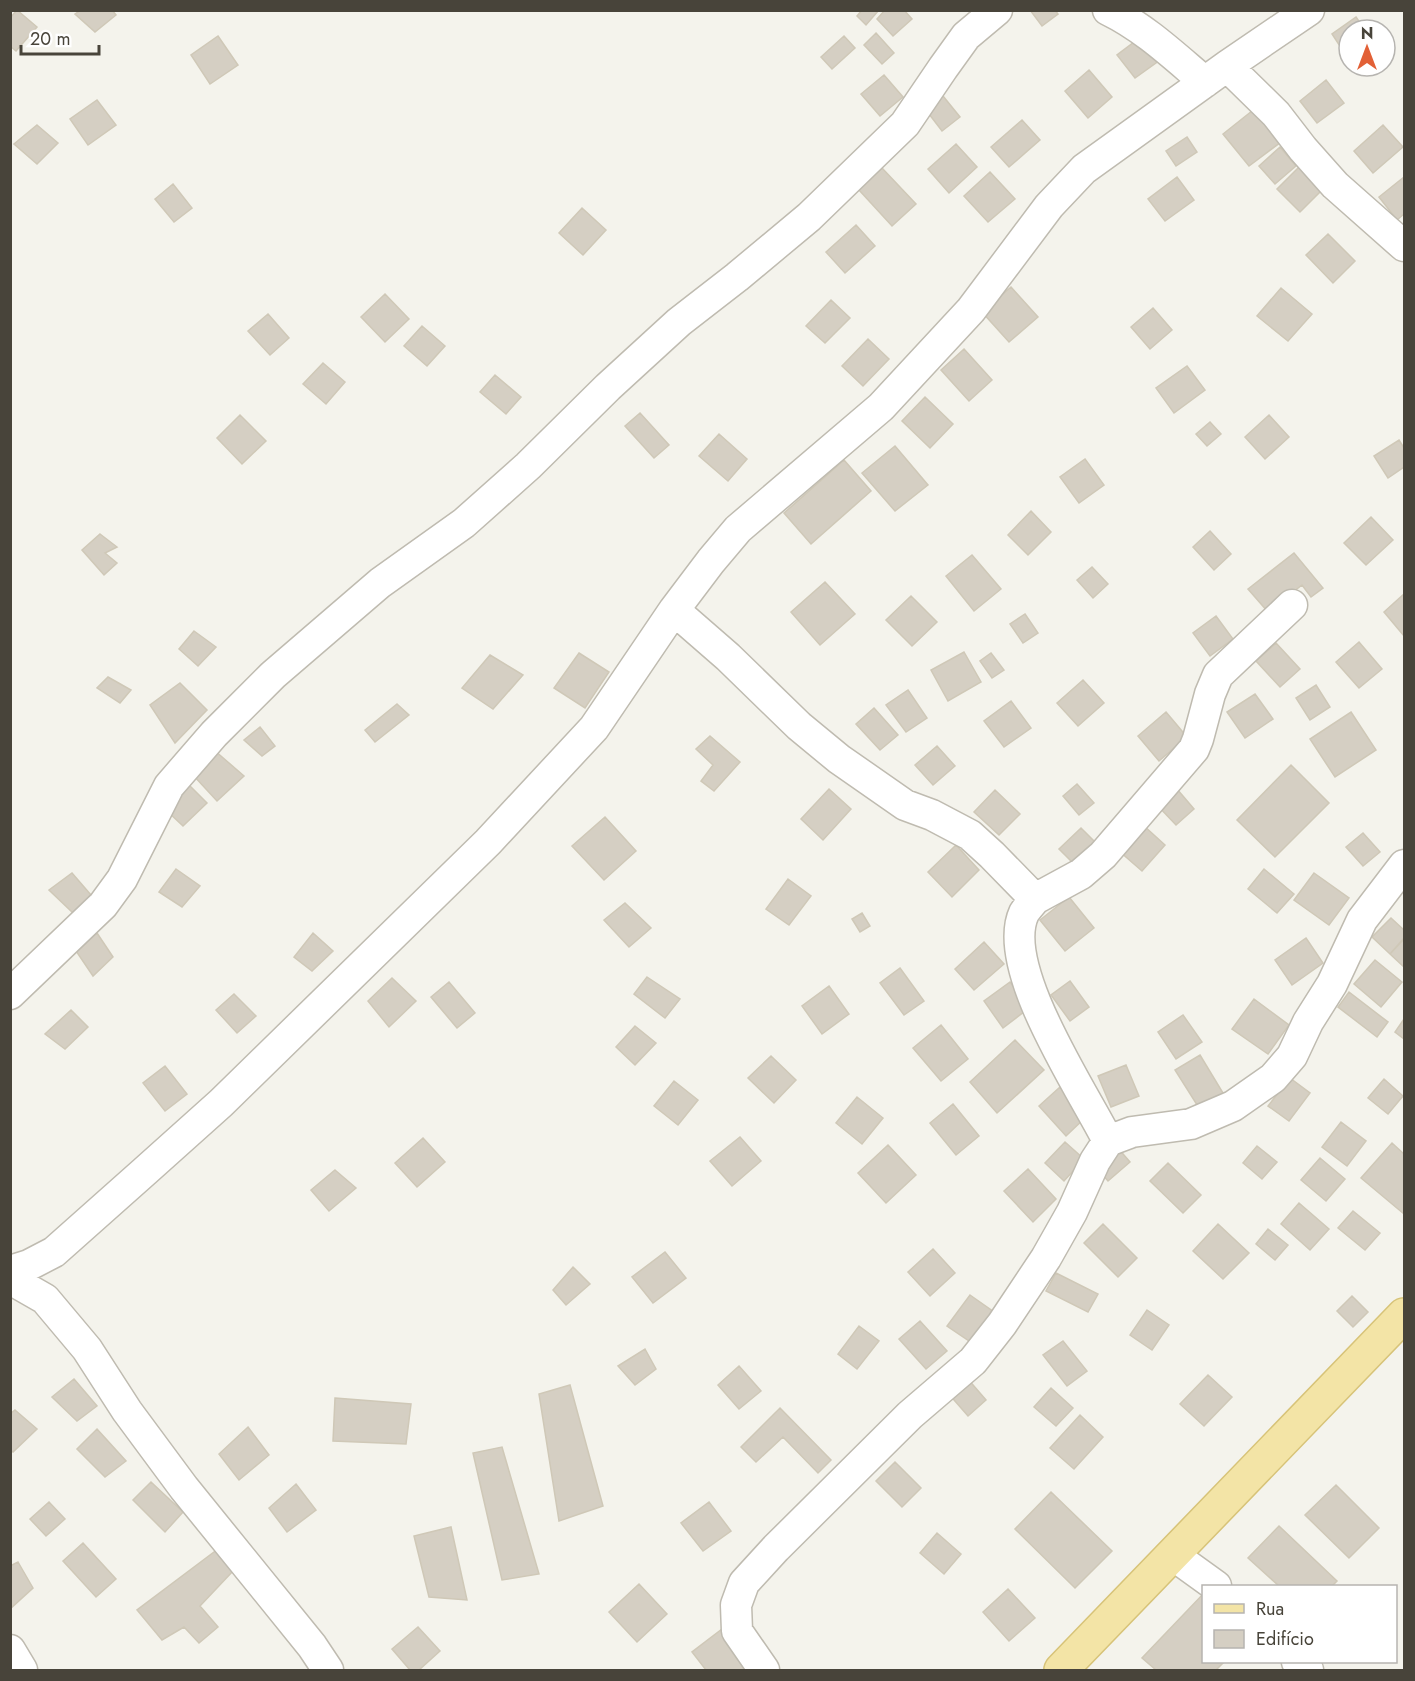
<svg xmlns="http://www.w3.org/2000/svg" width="1415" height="1681" viewBox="0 0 1415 1681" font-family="Jost,sans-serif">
	<rect width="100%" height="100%" fill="#f4f3ec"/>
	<path fill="#d5cfc3" stroke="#cfc8b7" stroke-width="1.5" d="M17 10 37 27 16 51 10 46V18Z
		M81 10H112L116 15 95 32 75 14Z
		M862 10H879L866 25 857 16Z
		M885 10H904L912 19 893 36 877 19Z
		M1030 10H1055L1058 14 1042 26Z
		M1356 17 1365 30H1349V60L1332 34Z
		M876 33 894 53 882 64 864 45Z
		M218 36 238 65 210 84 191 55Z
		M844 36 855 48 832 69 821 57Z
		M1142 36 1160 60 1135 78 1117 55Z
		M1089 70 1112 97 1088 118 1065 91Z
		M884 75 903 97 880 116 861 94Z
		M1326 80 1344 103 1317 123 1300 101Z
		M943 96 960 117 942 131 926 110Z
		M97 100 116 125 88 145 70 119Z
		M1262 103 1289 136 1249 166 1223 134Z
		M1022 120 1040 140 1009 167 991 147Z
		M37 125 58 143 37 164 14 144Z
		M1383 125 1403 147 1373 173 1354 151Z
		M1187 137 1197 152 1176 166 1166 151Z
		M956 144 977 167 949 193 928 169Z
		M1280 147 1296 166 1275 184 1259 166Z
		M1300 166 1323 189 1300 212 1277 189Z
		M882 168 916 204 892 226 859 190Z
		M990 172 1015 199 988 222 964 196Z
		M1177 177 1194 200 1165 221 1148 199Z
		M1404 177V214L1397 220 1379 197Z
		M173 184 192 208 174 222 155 199Z
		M582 208 606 230 583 255 559 233Z
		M856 225 875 246 845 273 826 252Z
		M1328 234 1355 261 1333 283 1306 255Z
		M1011 287 1038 317 1009 342 982 312Z
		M1281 288 1312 314 1288 341 1257 316Z
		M385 294 409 319 385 342 361 317Z
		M831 300 850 318 825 343 806 326Z
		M1153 308 1172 330 1150 349 1131 327Z
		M268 314 289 338 270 355 248 331Z
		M422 326 445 346 427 366 404 346Z
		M868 339 889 359 863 386 842 366Z
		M964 349 992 380 969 401 941 370Z
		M323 363 345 382 326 404 303 384Z
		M1187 366 1205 390 1174 413 1156 388Z
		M495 375 521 397 506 414 480 392Z
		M925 397 953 424 930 448 902 421Z
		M640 413 669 445 654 458 625 426Z
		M240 415 266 441 242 464 217 438Z
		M1269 415 1289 437 1265 459 1245 437Z
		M1210 422 1221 434 1207 446 1196 434Z
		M719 434 747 459 728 481 699 456Z
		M1399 440 1404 448V467L1388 478 1374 456Z
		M895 446 928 485 895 511 862 473Z
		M1085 459 1104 485 1079 503 1060 477Z
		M844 460 871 491 811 544 784 513Z
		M1031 511 1051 532 1028 555 1008 535Z
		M1371 517 1393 540 1366 565 1344 543Z
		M1210 531 1231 554 1214 570 1193 547Z
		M100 534 117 547 105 553 117 563 104 575 82 550Z
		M1294 553 1323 588 1311 597 1302 585 1268 612 1248 589Z
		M972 555 1001 589 974 611 946 576Z
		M1092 567 1108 584 1093 598 1077 580Z
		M825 582 855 614 820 645 791 612Z
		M1404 594V636L1384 612Z
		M911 596 937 622 912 646 886 620Z
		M1025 614 1038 633 1023 643 1010 624Z
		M1216 616 1233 639 1210 656 1193 633Z
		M194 631 216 647 198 666 179 649Z
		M1359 642 1382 669 1359 688 1336 662Z
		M1276 643 1300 669 1280 687 1256 661Z
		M964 652 981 682 948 701 931 670Z
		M579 653 609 672 585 708 554 688Z
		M991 653 1004 670 992 678 980 661Z
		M490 655 523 675 493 709 462 688Z
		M108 677 131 690 120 703 97 688Z
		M1083 680 1104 703 1078 726 1057 703Z
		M180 683 207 710 175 743 150 705Z
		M1316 685 1330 707 1310 720 1296 698Z
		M908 690 927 718 906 732 886 705Z
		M1255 694 1273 719 1245 738 1227 712Z
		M1011 701 1031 728 1004 747 984 721Z
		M397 704 409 715 375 742 365 730Z
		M874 708 898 735 880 750 856 724Z
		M1166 712 1187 737 1159 761 1138 736Z
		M1351 712 1376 750 1335 777 1310 739Z
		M260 727 275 746 262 756 244 740Z
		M710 736 740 762 714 791 701 781 713 765 696 749Z
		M937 746 955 766 933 785 915 765Z
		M214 750 244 776 217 801 193 775Z
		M1291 765 1329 803 1275 857 1237 820Z
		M1077 784 1094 803 1079 815 1063 796Z
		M189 785 207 803 183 826 167 811Z
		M829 789 851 809 823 840 801 819Z
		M1177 789 1194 809 1176 825 1158 806Z
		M995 790 1020 814 999 835 974 812Z
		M605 817 636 851 604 880 572 846Z
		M1143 825 1165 845 1142 871 1119 851Z
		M1081 828 1101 848 1079 869 1059 849Z
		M1363 833 1380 852 1363 866 1346 847Z
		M956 845 979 870 952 897 928 872Z
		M176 869 200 886 182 907 159 892Z
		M1264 869 1294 894 1277 913 1248 889Z
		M72 873 91 895 73 913 49 890Z
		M1314 873 1349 898 1329 925 1294 900Z
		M788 879 811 896 789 925 766 909Z
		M1069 897 1094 928 1065 951 1040 920Z
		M625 903 651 928 629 947 604 920Z
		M862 913 870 926 860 932 852 919Z
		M1391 918 1404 930V938L1390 954 1372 937Z
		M97 933 113 957 93 976 76 951Z
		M313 933 333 951 312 971 294 957Z
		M1306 938 1323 963 1292 985 1275 960Z
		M1404 939V967L1390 954Z
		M984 942 1004 964 974 990 955 969Z
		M1375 960 1402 982 1381 1007 1354 984Z
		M900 968 924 1001 904 1015 880 983Z
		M647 977 680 999 665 1018 634 994Z
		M392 978 416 1001 389 1027 368 1001Z
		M1070 981 1089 1007 1070 1021 1051 995Z
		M449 982 475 1013 457 1028 431 997Z
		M1010 982 1029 1008 1003 1028 984 1001Z
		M829 986 849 1014 822 1034 802 1006Z
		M1349 992 1388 1022 1377 1037 1338 1007Z
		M234 994 256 1016 237 1033 216 1010Z
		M1254 999 1289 1025 1268 1054 1232 1029Z
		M71 1010 88 1027 65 1049 45 1034Z
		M1183 1015 1202 1042 1176 1059 1158 1032Z
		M1404 1019V1039L1395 1032Z
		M941 1025 968 1059 941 1081 913 1048Z
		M635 1026 656 1043 635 1065 616 1047Z
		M1015 1040 1044 1070 997 1113 970 1082Z
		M1200 1055 1223 1093 1199 1108 1175 1070Z
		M771 1056 796 1080 774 1103 748 1078Z
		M1126 1065 1139 1096 1111 1107 1098 1076Z
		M165 1066 187 1094 165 1111 143 1083Z
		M1290 1078 1310 1093 1289 1121 1268 1106Z
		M1384 1079 1403 1096 1388 1114 1368 1098Z
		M674 1081 698 1100 678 1125 654 1106Z
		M1060 1087 1087 1116 1066 1136 1039 1106Z
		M857 1097 883 1118 862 1144 836 1123Z
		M953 1104 979 1136 956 1155 930 1123Z
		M1341 1122 1366 1141 1347 1166 1322 1147Z
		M740 1137 761 1161 732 1186 710 1161Z
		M423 1138 445 1162 417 1187 395 1163Z
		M1065 1142 1084 1159 1064 1181 1045 1163Z
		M1392 1143 1404 1154V1214L1361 1178Z
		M888 1145 916 1175 886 1203 858 1173Z
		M1257 1146 1277 1162 1262 1179 1243 1163Z
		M1117 1147 1130 1162 1108 1181 1095 1166Z
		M1320 1158 1345 1179 1326 1201 1301 1180Z
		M1168 1163 1201 1195 1183 1213 1150 1181Z
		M1028 1169 1056 1199 1033 1222 1004 1191Z
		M335 1170 356 1188 329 1211 311 1190Z
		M1299 1203 1329 1229 1310 1250 1281 1224Z
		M1353 1211 1380 1233 1365 1250 1338 1228Z
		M1103 1224 1137 1258 1118 1277 1084 1243Z
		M1218 1224 1249 1253 1223 1279 1193 1251Z
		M1268 1229 1288 1245 1275 1260 1256 1244Z
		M933 1249 955 1273 930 1296 908 1272Z
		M665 1252 686 1278 653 1303 632 1277Z
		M573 1267 590 1284 566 1305 553 1290Z
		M1056 1273 1098 1294 1088 1312 1046 1291Z
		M970 1295 994 1312 972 1343 947 1326Z
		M1352 1296 1368 1312 1353 1327 1337 1311Z
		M1147 1310 1169 1325 1152 1350 1130 1335Z
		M920 1321 947 1351 926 1369 899 1339Z
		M859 1326 879 1341 857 1369 838 1354Z
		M1063 1341 1087 1371 1067 1386 1043 1355Z
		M645 1349 656 1369 635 1385 618 1366Z
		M739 1366 761 1391 739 1409 718 1385Z
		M1208 1375 1232 1397 1204 1426 1180 1404Z
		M967 1378 986 1400 968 1416 948 1393Z
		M74 1379 97 1406 77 1421 52 1397Z
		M570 1385 603 1506 559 1521 539 1394Z
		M1051 1388 1073 1408 1056 1426 1034 1407Z
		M335 1398 411 1404 406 1444 333 1441Z
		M780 1408 831 1460 818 1473 783 1437 756 1462 741 1447Z
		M15 1410 37 1429 13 1452 10 1450V1414Z
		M1080 1415 1103 1437 1074 1469 1050 1448Z
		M248 1427 269 1455 239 1480 219 1454Z
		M97 1429 126 1461 105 1477 77 1449Z
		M502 1447 539 1574 502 1580 473 1453Z
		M895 1462 921 1488 902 1507 876 1481Z
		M151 1482 183 1512 165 1532 133 1500Z
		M296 1484 316 1510 287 1532 269 1508Z
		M1336 1485 1379 1528 1349 1558 1305 1515Z
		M1051 1492 1112 1551 1075 1588 1015 1529Z
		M49 1502 65 1519 46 1536 30 1519Z
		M709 1502 731 1531 703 1551 681 1523Z
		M1279 1526 1337 1581 1332 1586H1279L1248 1558Z
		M451 1527 467 1600 429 1597 414 1536Z
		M937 1533 961 1554 944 1574 920 1553Z
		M83 1543 116 1579 96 1597 63 1561Z
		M218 1549 234 1570 200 1606 218 1627 199 1643 184 1627 162 1640 137 1610Z
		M18 1562 33 1588 10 1609V1566Z
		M639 1584 667 1614 637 1642 609 1612Z
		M1008 1589 1035 1618 1009 1641 983 1612Z
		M1204 1593V1662H1224L1216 1670H1156L1142 1658Z
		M418 1627 440 1651 419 1670H410L392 1649Z
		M722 1629 751 1667 746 1670H706L692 1652Z"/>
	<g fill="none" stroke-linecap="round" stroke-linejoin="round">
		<g stroke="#bfbbb0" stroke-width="33">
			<path id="minor" d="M1108 10C1145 28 1174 56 1205 82
				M1227 66 1276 114 1303 149 1335 185 1404 246
				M674 610 728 657 799 726 839 759 905 805 932 815 970 835 992 855 1035 899C1032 903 1027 908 1024 913 999 967 1083 1091 1108 1141
				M1035 899 1081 874 1103 855 1194 749 1198 739 1210 694 1218 675 1292 605
				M10 994 103 905 122 879 169 786 214 734 273 675 380 583 464 523 528 466 608 387 679 322 737 277 809 217 905 124 943 68 966 36 997 10
				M10 1271 29 1265 54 1252 144 1172 221 1103 488 842 594 728 674 610 711 561 738 529 881 407 971 310 1049 206 1084 169 1227 66 1309 10
				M10 1279 45 1299 87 1349 127 1411 184 1488 312 1646 328 1670
				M1173 1555 1216 1586
				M10 1650 22 1670
				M1297 1662 1308 1670
				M764 1670 737 1631 736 1605 744 1583 776 1548 910 1415 973 1361 1002 1324 1046 1258 1072 1212 1095 1161 1108 1141 1132 1132 1191 1124 1233 1106 1273 1078 1292 1056 1308 1022 1332 984 1362 920 1404 865"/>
		</g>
		<g stroke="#d7c378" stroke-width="36">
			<path id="major" d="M1061 1670 1404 1315"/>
		</g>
		<use href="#minor" stroke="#fff" stroke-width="30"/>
		<use href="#major" stroke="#f3e4a6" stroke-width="33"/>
	</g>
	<rect width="1415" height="1681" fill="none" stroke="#48443a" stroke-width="24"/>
	<rect x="1202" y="1585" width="195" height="78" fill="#ffffff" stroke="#b6b4b0" stroke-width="1.5"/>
	<rect x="1214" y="1604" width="30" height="9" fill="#f3e4a6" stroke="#b6b4b0" stroke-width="1.5"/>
	<text x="1256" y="1615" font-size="18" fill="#48443a">Rua</text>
	<rect x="1214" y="1630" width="30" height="18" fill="#d5cfc3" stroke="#b6b4b0" stroke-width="1.5"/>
	<text x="1256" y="1645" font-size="18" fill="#48443a">Edifício</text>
	<g transform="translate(1367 48)"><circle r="28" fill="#ffffff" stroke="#b6b4b0" stroke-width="1.5"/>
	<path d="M0-4.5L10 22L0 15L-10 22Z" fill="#e26036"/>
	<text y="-9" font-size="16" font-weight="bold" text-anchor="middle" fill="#48443a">N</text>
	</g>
	<path d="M21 45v9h78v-9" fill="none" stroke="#48443a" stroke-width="3"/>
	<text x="30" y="45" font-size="18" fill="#48443a" stroke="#ffffff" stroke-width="4.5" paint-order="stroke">20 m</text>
</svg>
